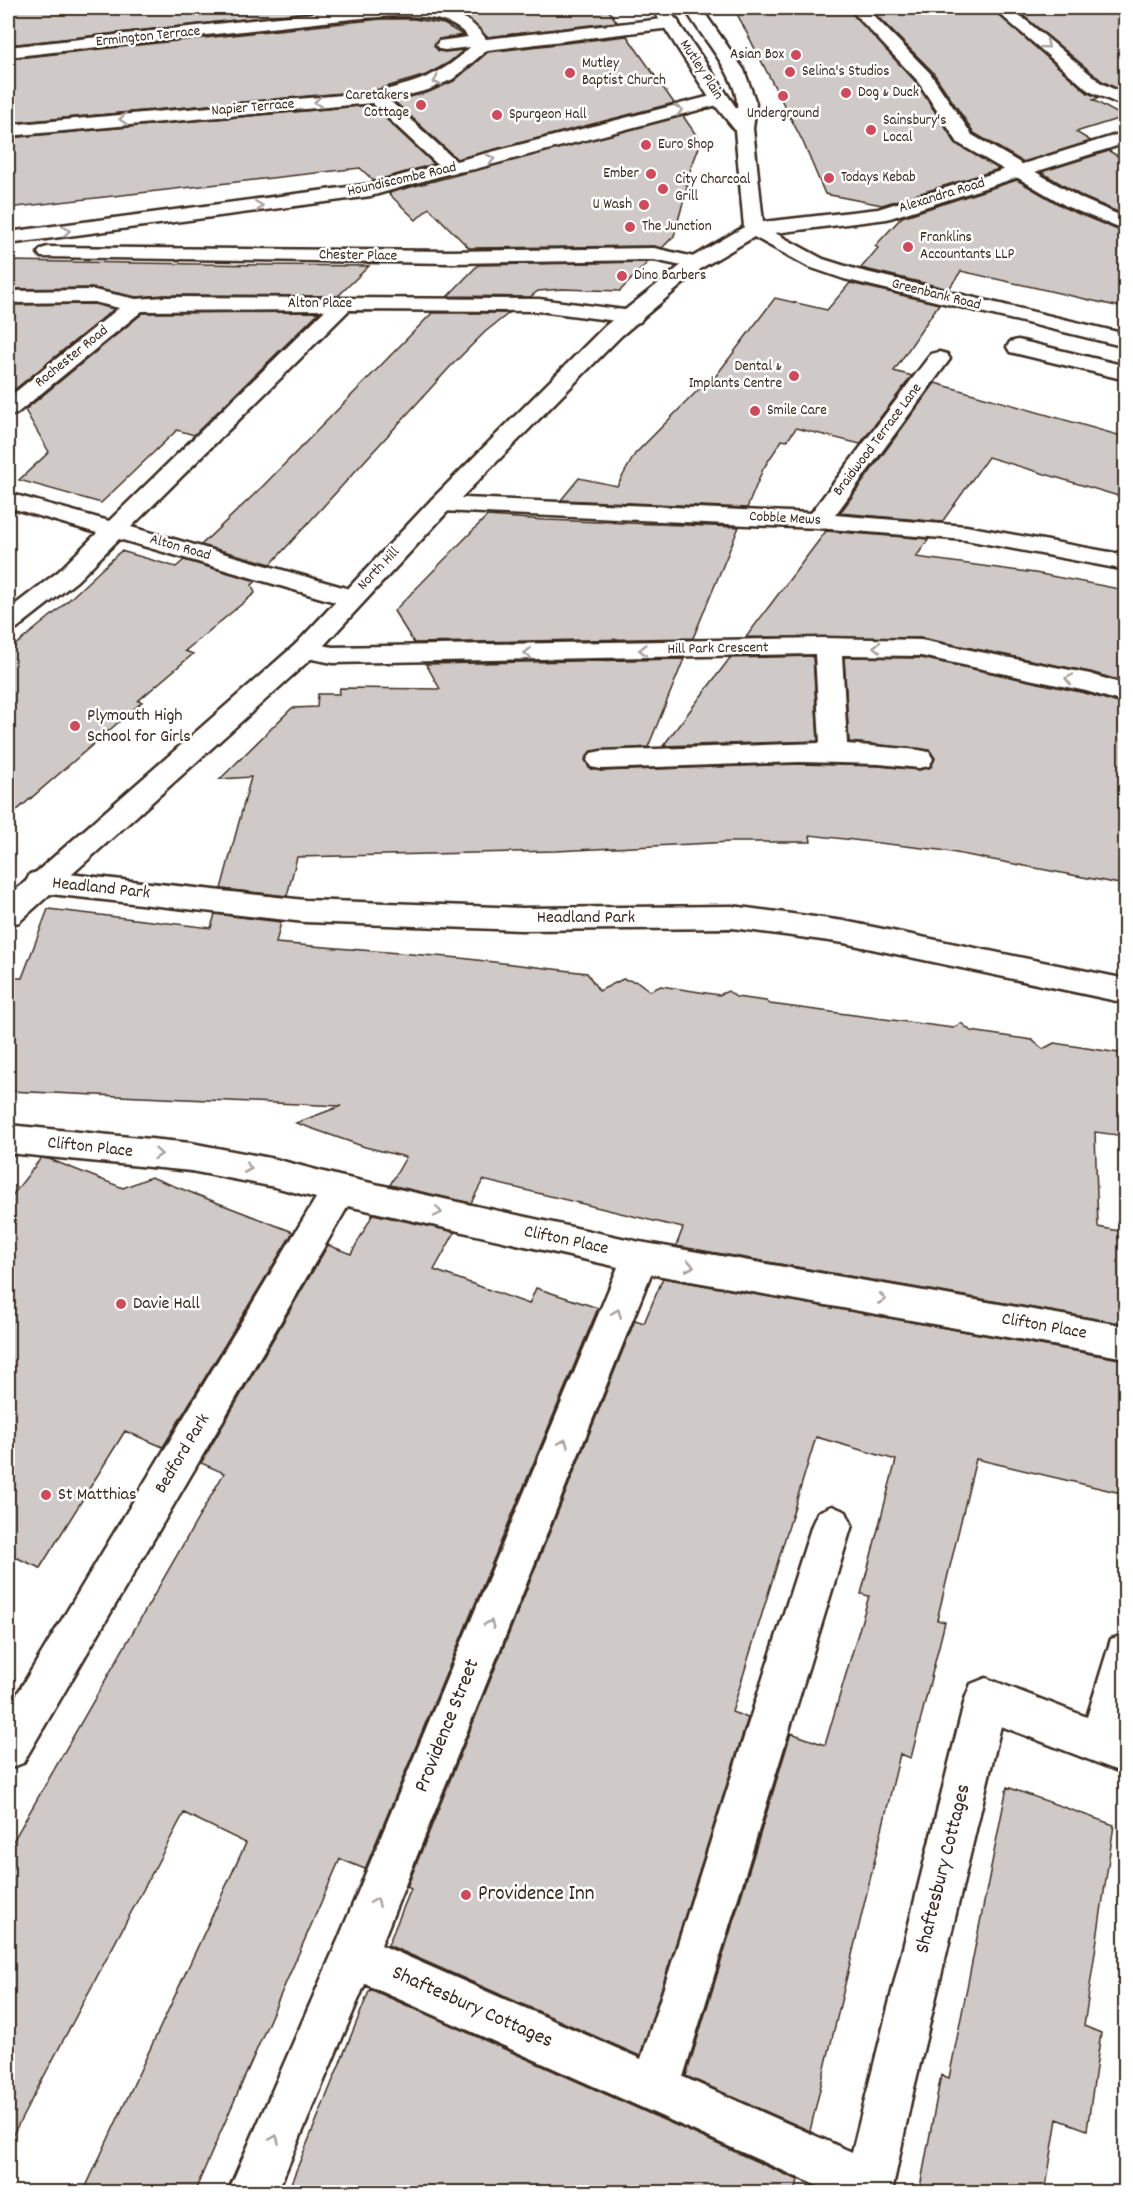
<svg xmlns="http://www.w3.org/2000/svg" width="1133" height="2200" viewBox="0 0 1133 2200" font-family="Dekko,sans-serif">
	<rect width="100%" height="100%" fill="#fff"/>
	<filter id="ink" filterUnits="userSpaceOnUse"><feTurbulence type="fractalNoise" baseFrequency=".0167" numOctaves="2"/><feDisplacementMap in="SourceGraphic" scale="12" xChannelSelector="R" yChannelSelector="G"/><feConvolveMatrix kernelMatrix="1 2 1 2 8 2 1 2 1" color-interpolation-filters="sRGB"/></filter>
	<g filter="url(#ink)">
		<path fill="#cfcac7" stroke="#3b2a1e" stroke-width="1.5" d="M8 8H345L8 45Z
			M440 8H607L617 22 487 37 466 17Z
			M734 8H847L915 81 956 144 999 169 882 205 825 194 803 142Z
			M869 8H991L1088 93 1099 98 1093 100 1124 117 1076 132 1091 141 1023 162 974 133 932 71Z
			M1014 8H1125V90L1122 91 1102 81Z
			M381 19H414L444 24 463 35 439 39 434 46 439 51 445 52 464 50 448 63 426 75 376 90 8 123V59Z
			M627 36 674 103 457 159 394 101 429 92 454 81 488 52Z
			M371 105 434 164 374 181 360 168 8 208V138Z
			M683 116 701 142 685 184H688L674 236 662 248 654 246 469 248 429 208 416 220 388 193Z
			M1109 151 1125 160V215L1083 197 1041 172Z
			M1017 180 1067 209 1125 233V308L961 271 949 289 861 268 878 248 875 246 902 217Z
			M8 261 266 265 369 266 338 296 165 295 136 297 94 288 8 289Z
			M648 262 620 291 562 289 538 291 530 297 448 296 478 265Z
			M850 283 939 304 894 371 912 376 860 444 796 428 787 441 782 440 763 469 747 508 561 500 579 478 617 486 635 454 704 384 709 385 775 298 827 310Z
			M94 304 114 309 14 390 8 380V305Z
			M319 312 194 435 177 430 101 503 19 480 49 452 25 410 143 313Z
			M432 313H509L485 332 450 367 271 564 201 545 263 486Z
			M935 383 1125 437V498L988 457 942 522 840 513Z
			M487 516 545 520 739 527 693 638 414 643 394 611Z
			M826 531 929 539 916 557 1035 573 1125 590V682L1090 672 921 638 746 637Z
			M121 551 176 567 184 560 256 581 252 585 255 593 185 651 193 654 138 701 142 702 8 818V651L57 611Z
			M813 656 818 741 663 746 730 658Z
			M844 657 921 658 1085 693 1125 705V885L940 850 810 835 811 842H731L556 851 297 857 287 896 221 889 251 777 220 779 292 708 317 707 318 694H339L340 688 440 689 426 664 684 659 648 747 591 751 585 759 589 768 601 771 800 764 879 766 919 770 931 767 935 758 929 750 849 742Z
			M48 909 211 928 215 914 281 922 276 943 460 958 587 973 599 991 623 979 638 982 650 991 661 986 719 995 728 991 736 997 766 1001 770 1004 953 1028 961 1023 971 1031 1032 1040 1043 1049 1054 1043 1125 1054V1136L1095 1132 1098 1227 1125 1232V1324L676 1246 683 1228 483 1180 471 1203 390 1185 406 1157 365 1147 296 1123 341 1106 8 1091V978H22Z
			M41 1158 49 1159 123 1188 151 1177 293 1232 163 1447 125 1431 40 1568 8 1554V1201Z
			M373 1214 455 1232 434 1270 529 1304 536 1288 598 1308 365 1869 340 1859 194 2193H83L246 1843 184 1813 8 2144V1850L224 1473 201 1463 328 1245 351 1254Z
			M663 1278 1125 1360V1494L976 1459 937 1620 945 1622 911 1758 900 1754 810 2131 686 2076 791 1733 825 1745 869 1596 861 1594 896 1460 816 1437 732 1712 748 1718 640 2056 388 1945 411 1889 407 1887 635 1320 644 1323Z
			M1007 1787 1114 1825 1084 2026 1101 2033 1087 2130 1057 2119 1045 2193H919L941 2075 949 2078Z
			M370 1989 798 2180 795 2193H287Z"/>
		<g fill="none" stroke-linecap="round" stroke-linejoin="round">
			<g stroke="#3b2a1e" stroke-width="5">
				<path id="minor" d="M419 8C449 9 468 14 486 39L671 18 677 19 679 23 677 27 671 28 487 50 453 79 428 90 389 100 456 161 719 94 725 95 728 99 725 103 475 169 447 174 371 196 8 244V232L371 184 438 165 372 103 8 136V125L376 92C412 84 444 75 470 47L445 50 439 49 436 45 439 41 468 37C445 8 385 17 352 19L8 57V47L352 9Z
					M849 8H866L930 73 972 135 1082 199 1126 218V231L1068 207 958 143 917 80Z
					M993 8H1011L1101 83 1126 95V107L1089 91Z
					M48 247 451 251 654 248 703 259 706 263 703 267 696 269 654 260 451 263 41 257 38 253 41 249Z
					M94 290 136 299 165 297 539 299 632 311 640 312 643 317 640 322 632 323 539 311 349 310 131 527 360 592 364 598 360 604 351 606 342 604 119 539 77 581 17 628 8 630V610L59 571 97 533 8 507V493L109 521 325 310 142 311 16 414 8 416V398L119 308 94 302 8 303V291Z
					M1018 340 1126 366V380L1010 352 1007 347 1010 342Z
					M939 352 947 354 950 359 835 515 966 526 1126 555V570L966 540 818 528 441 511 432 509 429 504 432 499 441 497 811 513 931 354Z
					M822 638 921 640 1090 674 1126 685V703L1086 691 921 656 842 655 847 744 919 750 929 752 933 759 929 766 919 768 879 764 800 762 601 769 591 767 587 760 591 753 601 751 820 743 815 654 333 663 296 656 292 650 296 644 305 642 333 647Z
					M41 871 305 900 522 908 732 906 844 921 1126 979V1003L844 943 732 928 522 930 305 922 41 893 30 890 26 882 30 874Z
					M8 1125 191 1143 275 1159 339 1176 640 1242 1126 1326V1358L651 1274 381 1945 641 2059 812 1525 818 1512 832 1506 846 1512 852 1525 683 2077 852 2152 965 1699 971 1684 986 1678 1087 1717 1111 1639 1126 1634V1774L1001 1726 911 2101 892 2192H831L365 1984 277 2192H228L338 1940 618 1267 348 1206 23 1763 8 1769V1709L316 1198 275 1187 191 1171 8 1153Z"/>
			</g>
			<g stroke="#3b2a1e" stroke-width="5">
				<path id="major" d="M652 8H668L737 109C741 78 698 34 685 8H701L744 70 756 103 753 129 763 222 878 209 1126 132V143L887 219 775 233 823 259 858 270 1126 334V347L844 279 809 267 754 237 703 267 621 336 450 509 314 656 19 922 8 925V897L296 644 432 499 605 326 689 259 744 227 735 130 710 99Z"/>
			</g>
			<use href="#minor" fill="#fff" fill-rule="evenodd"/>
			<use href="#major" fill="#fff" fill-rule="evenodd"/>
		</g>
		<defs><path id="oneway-chevron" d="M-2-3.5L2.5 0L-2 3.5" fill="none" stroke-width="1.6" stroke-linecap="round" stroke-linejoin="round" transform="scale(1.5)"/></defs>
		<g stroke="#a79f9a">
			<use href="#oneway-chevron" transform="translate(1046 45) rotate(40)"/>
			<use href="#oneway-chevron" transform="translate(437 81) rotate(156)"/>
			<use href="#oneway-chevron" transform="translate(318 102) rotate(175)"/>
			<use href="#oneway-chevron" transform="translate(679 110) rotate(-15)"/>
			<use href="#oneway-chevron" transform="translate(123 119) rotate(175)"/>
			<use href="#oneway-chevron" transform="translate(491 159) rotate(-15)"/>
			<use href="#oneway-chevron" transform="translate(259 206) rotate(-8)"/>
			<use href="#oneway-chevron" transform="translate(66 231) rotate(-7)"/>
			<use href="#oneway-chevron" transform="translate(877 647) rotate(-179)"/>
			<use href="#oneway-chevron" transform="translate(643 650) rotate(179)"/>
			<use href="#oneway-chevron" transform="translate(528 653) rotate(179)"/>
			<use href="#oneway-chevron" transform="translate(1069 679) rotate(-168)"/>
			<use href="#oneway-chevron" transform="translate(158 1154) rotate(5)"/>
			<use href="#oneway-chevron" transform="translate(248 1168) rotate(10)"/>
			<use href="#oneway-chevron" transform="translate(438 1212) rotate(12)"/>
			<use href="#oneway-chevron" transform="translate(690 1266) rotate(10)"/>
			<use href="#oneway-chevron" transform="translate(882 1299) rotate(10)"/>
			<use href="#oneway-chevron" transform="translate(617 1313) rotate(-68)"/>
			<use href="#oneway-chevron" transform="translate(564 1443) rotate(-68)"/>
			<use href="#oneway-chevron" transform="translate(490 1624) rotate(-68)"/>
			<use href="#oneway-chevron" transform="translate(376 1902) rotate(-68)"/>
			<use href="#oneway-chevron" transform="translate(275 2139) rotate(-67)"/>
		</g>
	</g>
	<g fill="#d1495b" stroke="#fff" stroke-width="2">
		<circle cx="796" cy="55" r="6"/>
		<circle cx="790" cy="72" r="6"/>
		<circle cx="570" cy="73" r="6"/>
		<circle cx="846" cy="93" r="6"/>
		<circle cx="783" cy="96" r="6"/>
		<circle cx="421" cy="105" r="6"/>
		<circle cx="497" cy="115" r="6"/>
		<circle cx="871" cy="130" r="6"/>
		<circle cx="646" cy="145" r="6"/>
		<circle cx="651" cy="174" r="6"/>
		<circle cx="829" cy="178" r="6"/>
		<circle cx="663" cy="189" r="6"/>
		<circle cx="644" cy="205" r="6"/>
		<circle cx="630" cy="227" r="6"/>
		<circle cx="908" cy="247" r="6"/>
		<circle cx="622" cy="276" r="6"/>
		<circle cx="794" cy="376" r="6"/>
		<circle cx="755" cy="411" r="6"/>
		<circle cx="75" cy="726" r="6"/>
		<circle cx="121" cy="1304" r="6"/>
		<circle cx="46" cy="1495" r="6"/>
		<circle cx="466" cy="1895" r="6"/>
	</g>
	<g text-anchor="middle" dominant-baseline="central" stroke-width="5" stroke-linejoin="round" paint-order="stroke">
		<g font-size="15" fill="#3b2a1e" stroke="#fff">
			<text transform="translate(148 37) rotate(-6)">Ermington Terrace</text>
			<text transform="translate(701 70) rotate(57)">Mutley Plain</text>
			<text transform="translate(253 108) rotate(-5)">Napier Terrace</text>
			<text transform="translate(402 180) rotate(-13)">Houndiscombe Road</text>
			<text transform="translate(942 196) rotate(-17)">Alexandra Road</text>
			<text transform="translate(358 256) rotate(1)">Chester Place</text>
			<text transform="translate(936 295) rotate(14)">Greenbank Road</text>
			<text x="320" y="304">Alton Place</text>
			<text transform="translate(72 357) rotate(-39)">Rochester Road</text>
			<text transform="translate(878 440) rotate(-53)">Braidwood Terrace Lane</text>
			<text transform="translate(785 519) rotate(3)">Cobble Mews</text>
			<text transform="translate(180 548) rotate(16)">Alton Road</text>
			<text transform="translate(379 569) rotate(-46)">North Hill</text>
			<text transform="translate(718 649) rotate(-1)">Hill Park Crescent</text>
		</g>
		<g font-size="15" fill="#3b2a1e" stroke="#fff" text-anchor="start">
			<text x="784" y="55" text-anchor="end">Asian Box</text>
			<text x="582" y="64">Mutley<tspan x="582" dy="17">Baptist Church</tspan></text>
			<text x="802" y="72">Selina's Studios</text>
			<text x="858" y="93">Dog &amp; Duck</text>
			<text x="409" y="96" text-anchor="end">Caretakers<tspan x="409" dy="17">Cottage</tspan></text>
			<text x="783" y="114" text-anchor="middle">Underground</text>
			<text x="509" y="115">Spurgeon Hall</text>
			<text x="883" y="121">Sainsbury's<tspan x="883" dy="17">Local</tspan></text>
			<text x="658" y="145">Euro Shop</text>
			<text x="639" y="174" text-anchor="end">Ember</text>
			<text x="841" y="178">Todays Kebab</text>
			<text x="675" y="180">City Charcoal<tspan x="675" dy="17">Grill</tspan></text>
			<text x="632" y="205" text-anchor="end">U Wash</text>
			<text x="642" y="227">The Junction</text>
			<text x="920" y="238">Franklins<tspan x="920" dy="17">Accountants LLP</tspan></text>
			<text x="634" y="276">Dino Barbers</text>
			<text x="782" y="367" text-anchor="end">Dental &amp;<tspan x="782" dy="17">Implants Centre</tspan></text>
			<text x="767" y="411">Smile Care</text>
		</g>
		<g font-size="18" fill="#3b2a1e" stroke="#fff" text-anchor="start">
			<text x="87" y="716">Plymouth High<tspan x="87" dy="21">School for Girls</tspan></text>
			<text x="133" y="1304">Davie Hall</text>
			<text x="58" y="1495">St Matthias</text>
		</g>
		<g font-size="18" fill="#3b2a1e" stroke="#fff">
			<text transform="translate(101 889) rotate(6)">Headland Park</text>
			<text x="586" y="918">Headland Park</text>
			<text transform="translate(90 1148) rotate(6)">Clifton Place</text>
			<text transform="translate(566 1241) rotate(12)">Clifton Place</text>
			<text transform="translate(1044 1327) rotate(10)">Clifton Place</text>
			<text transform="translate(183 1454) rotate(-59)">Bedford Park</text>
		</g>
		<g font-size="21" fill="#3b2a1e" stroke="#fff">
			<text transform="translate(448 1726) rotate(-68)">Providence Street</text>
			<text transform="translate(944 1869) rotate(-76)">Shaftesbury Cottages</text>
			<text transform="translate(472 2008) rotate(24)">Shaftesbury Cottages</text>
		</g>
		<g font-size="21" fill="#3b2a1e" stroke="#fff" text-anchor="start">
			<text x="478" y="1895">Providence Inn</text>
		</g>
	</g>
	<rect width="1133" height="2200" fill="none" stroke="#fff" stroke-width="30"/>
	<rect x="15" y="15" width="1103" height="2170" fill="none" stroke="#3b2a1e" stroke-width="2" filter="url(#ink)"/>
</svg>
